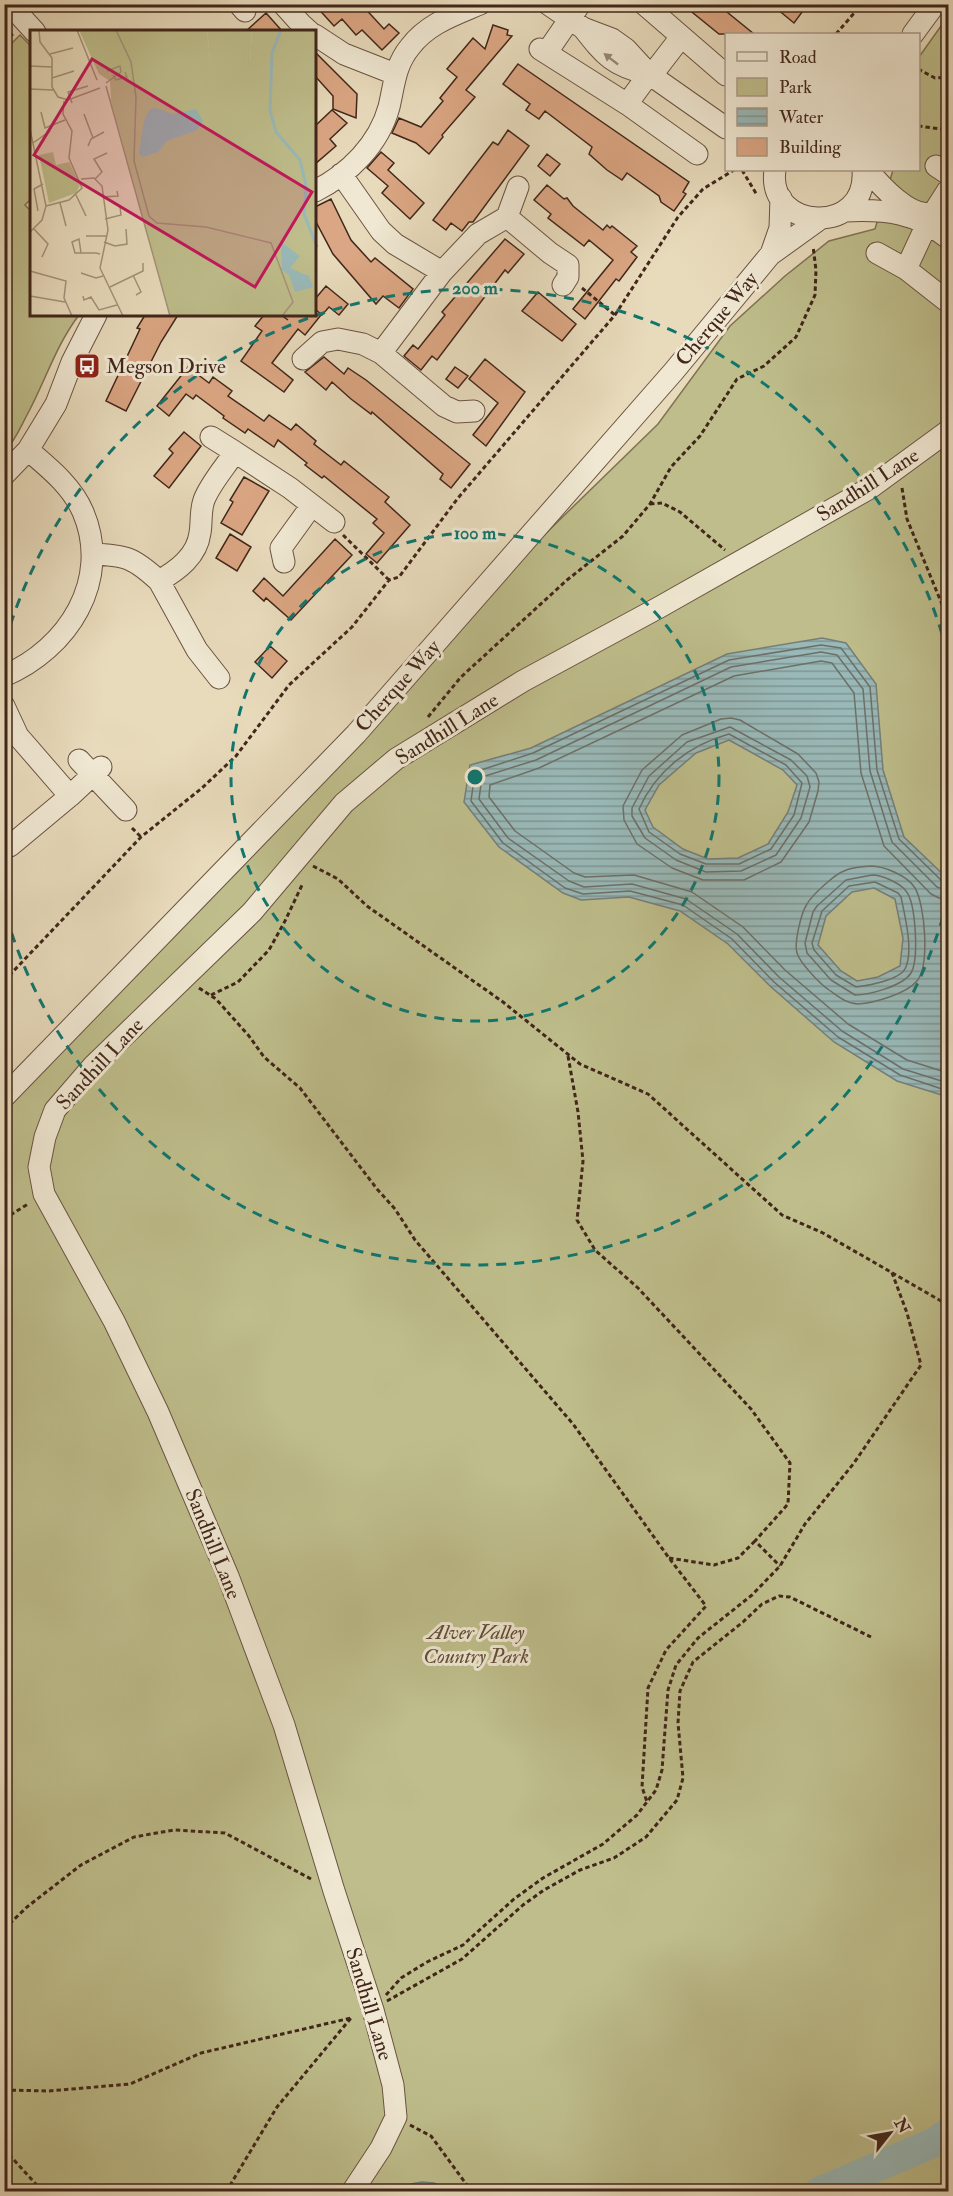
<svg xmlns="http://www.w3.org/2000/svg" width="953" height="2196" viewBox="0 0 953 2196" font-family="'IM FELL Double Pica',serif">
	<defs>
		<pattern id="water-rules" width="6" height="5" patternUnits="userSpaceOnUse" patternTransform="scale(1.5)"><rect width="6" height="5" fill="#99b9b8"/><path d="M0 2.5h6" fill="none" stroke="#7e9695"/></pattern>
	</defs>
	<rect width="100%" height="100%" fill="#e8dbbc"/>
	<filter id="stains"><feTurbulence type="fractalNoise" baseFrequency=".00333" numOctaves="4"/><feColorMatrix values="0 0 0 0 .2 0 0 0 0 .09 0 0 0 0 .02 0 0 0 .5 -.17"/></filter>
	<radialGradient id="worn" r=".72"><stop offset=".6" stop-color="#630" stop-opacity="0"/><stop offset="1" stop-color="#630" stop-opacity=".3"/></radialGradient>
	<path fill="#bebd8b" stroke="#807252" stroke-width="1.5" d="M948 16V2191H5L4 1097 463 614 658 424 730 326 785 276 829 241 875 229 893 170H918L919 57Z
		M20 35 32 47V198L25 205 31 211 32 315H79C56 345 45 382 27 415 20 428 15 441 5 451L4 51Z"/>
	<path fill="url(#water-rules)" stroke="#767e79" stroke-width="1.5" fill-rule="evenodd" d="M822 638 846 643 876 684 883 770 904 837 948 879V1097L897 1081 834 1042 770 986 728 944 680 911 629 897 581 900 563 893 499 847 464 802 470 765 531 748 727 654ZM729 740 783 770 797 785 788 812 768 844 738 858 708 859 683 849 653 827 645 810 659 785 696 753ZM874 888 895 899 903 938 900 966 878 977 857 981 841 971 818 945 826 916 852 892Z
		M422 2182 434 2183 449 2191H396L411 2184Z"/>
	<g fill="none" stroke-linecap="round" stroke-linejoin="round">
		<path stroke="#6d7069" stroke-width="1.5" d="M731 718 740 720 798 754 816 773 819 782 818 791 809 822 781 862 744 880H703L672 868 637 844 624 820 623 806 642 770 682 735 721 719Z
			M730 727 791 760 807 776 810 787 801 818 776 855 741 871 706 872 676 860 645 838 632 816V808L649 776 687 742Z
			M729 734 786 765 802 783 794 815 771 849 739 864H706L680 854 649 832 639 809C656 771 689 745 729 734Z
			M871 866C884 866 908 876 915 888 925 905 930 965 917 981 906 994 874 1003 858 1004 847 1004 838 996 829 990 820 984 800 963 797 953 794 943 801 913 807 904 812 895 835 874 844 871 852 867 863 867 871 866Z
			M872 875C882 875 900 883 906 891 916 903 919 960 911 973 903 986 869 995 855 995L831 980 807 953 805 943 813 912 817 906 846 880Z
			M875 882 898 893 901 897C905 916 914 952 905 969 899 980 867 986 856 987L836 975 814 950 812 943 822 911 849 886Z
			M948 883 942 881 899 839 877 770 870 687 841 648 821 645 729 660 533 753 475 772 471 801 503 843 565 888 583 894 630 891 683 905 732 939 774 982 838 1037 900 1075 948 1091
			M948 891 937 887 892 842 870 771 863 689 837 655 821 652 731 667 536 760 482 777 479 799 508 838 569 881 584 887 632 884 686 899 737 934 779 977 842 1031 903 1069 948 1083
			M948 900 939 898 931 894 884 846 861 773 854 693 832 663 821 661 734 676 539 768 490 785 489 797 515 831 574 873 585 877 634 875 692 892 743 927 785 970 848 1024 907 1060 948 1073"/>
		<path stroke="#99b9b8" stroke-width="30" d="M819 2192 935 2142 948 2133"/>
	</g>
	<path fill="#dba683" stroke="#41261a" stroke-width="1.5" d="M314 4H361L384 29 389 24 399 33 382 50 362 30 356 35 342 19 334 26Z
		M682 4H717L754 34H719Z
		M771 4H808L794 23Z
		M266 13 283 32H245Z
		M493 25 508 30 507 35 512 36 466 90 475 97 442 135 443 137 429 154 416 143 392 133 399 118 421 127 443 101 440 98 457 77 447 69 473 38 485 49Z
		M315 52 357 94 356 118 333 109V96L315 76Z
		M518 64 689 182 683 192 686 194 674 211 661 202 659 196 627 173 622 180 607 170 589 154 592 147 545 111 539 119 526 110 530 104 503 84Z
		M332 110 347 123 330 139 336 146 315 164V126Z
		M508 130 529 146 473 222H469L462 231 451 223 446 230 433 220 493 142 498 145Z
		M381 152 394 163 388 170 424 203 410 219 382 193 388 186 367 168Z
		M547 154 560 164 550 176 538 166Z
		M547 185 564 199 567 198 573 206 603 230 607 225 610 228 612 226 637 246 631 252 637 257 619 281 616 279 585 319 573 309 613 260 589 240 584 246 548 218 551 214 534 200Z
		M331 199 351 240 371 262 375 258 413 289 399 308 383 296 376 304 333 254 315 220V207Z
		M505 239 524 254 508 273 505 270 437 360 432 356 421 370 404 356 413 345 418 349 445 315 442 312Z
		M326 286 348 304 339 315 329 307 322 315 315 309V299Z
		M538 292 576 324 562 341 522 311Z
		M145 315H178L161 342 126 411 106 401 140 329 137 328Z
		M264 315H281L288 320 281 315H321L305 335 298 329 272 363 293 380 284 392 241 361 262 331 255 326Z
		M324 357 344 374 348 368 366 380 470 464 451 488 440 479 443 474 372 412 371 414 351 399 332 382 326 390 305 372Z
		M485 359 525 392 486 446 473 435 498 403 469 379Z
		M188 367 209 383 213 377 232 391 228 396 264 421 269 415 291 430 296 424 316 441 314 444 341 465 344 461 389 497 385 502 410 525 377 563 366 554 384 533 373 523 377 519 324 476 322 478 305 465 307 463 278 440 274 447 248 429 245 433 223 418 224 416 196 395 193 399 186 394 169 416 157 406Z
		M455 367 468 376 458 388 446 379Z
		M184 432 201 446 169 488 154 476 173 453 169 449Z
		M244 477 269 491 242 535 221 523 233 502 230 500Z
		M230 534 251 547 237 571 216 558Z
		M335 539 352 555 291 620 266 598 264 601 253 591 264 578 283 596Z
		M270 646 287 661 272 678 255 662Z"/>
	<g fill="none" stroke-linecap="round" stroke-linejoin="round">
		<g stroke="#6b5342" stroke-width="23">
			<path id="minor" d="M239 4 245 11
				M283 4 301 24 310 32
				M548 4 583 28 612 39 626 49 649 74 726 128
				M644 4 726 75
				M14 9 35 32
				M583 28C605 56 613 66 648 74
				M913 34 935 4
				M315 35 344 54 395 74
				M540 49 627 104
				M547 52 580 4
				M649 74 627 104 697 154
				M651 76 681 37
				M936 166 948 174
				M775 170C766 231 868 237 863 170
				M868 170C880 185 912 221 934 212L948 190
				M341 174 381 231 395 244 442 272
				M315 191C349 174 379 144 389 107 394 86 395 65 410 47 427 24 454 15 480 4
				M845 211C886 209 915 212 948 238
				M507 217 550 253 568 265V277L563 285
				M927 224 906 269 948 302
				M877 253 906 269
				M771 254 780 228 781 198
				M381 353 442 272 478 234 507 217 518 187
				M303 359 322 342 338 339 363 344 381 353 444 406 457 412 474 411
				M211 437 235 452
				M4 475 28 450 56 404 72 362 96 315
				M92 554C126 555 134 558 159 581 178 570 197 556 200 533 202 521 200 511 204 500 210 484 225 467 235 452L290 488 334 522
				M284 562 281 548 312 505
				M159 581 197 650 219 678
				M4 676C68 649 112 580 83 512 72 486 49 468 28 450
				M4 706 18 736 70 796 101 767
				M79 760 126 810
				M10 846 70 796
				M4 1097 356 734 674 371 770 255 820 219
				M352 2192 381 2148 396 2117 393 2085 373 2010 334 1891 284 1725 228 1576 158 1412 114 1321 44 1194 39 1167 45 1137 55 1110 93 1066 252 912 344 803 396 759 523 681 658 608 870 488 948 431"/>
		</g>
		<path stroke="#41261a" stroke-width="3" stroke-dasharray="4.5 3" stroke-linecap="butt" d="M836 34 862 4
			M4 42 14 33
			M918 69 935 78 948 77
			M946 77 943 68 948 51
			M918 126 948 130
			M945 151 948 145
			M742 170 757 195
			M582 288 615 315
			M902 488 907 519 948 619
			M650 504 662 503 680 512 725 550
			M343 535 389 580
			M428 717 461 677 567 580 623 536 650 504 671 467 700 436 737 379 764 366 796 337 815 295 816 270 813 246
			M132 828 141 837
			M313 866 338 879 367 906 503 1002 580 1064 648 1094 782 1215 823 1233 948 1305
			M4 981 141 837 202 788 236 756 289 685 352 627 389 580 399 577 458 498 615 315 678 217 703 189 734 170
			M199 988 216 999 249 1036 264 1057 300 1088 377 1189 395 1209 415 1240 573 1424 669 1558 706 1606 666 1650 648 1688 642 1787 647 1802
			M211 995 238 982 269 950 285 921 303 883
			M568 1056 578 1112 583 1161 577 1220 595 1250 638 1288 751 1409 790 1463 788 1504 755 1541 780 1566
			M4 1219 28 1204
			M669 1558 714 1565 738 1558 755 1541
			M4 1929 27 1907 81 1865 134 1837 174 1830 225 1833 311 1879
			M386 1995 401 1978 427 1962 463 1945 514 1899 543 1878 603 1844 637 1815 656 1790 662 1770 668 1690 676 1665 698 1638 752 1595 780 1566 805 1524 854 1463 921 1365 907 1313 891 1270
			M387 2001 462 1959 523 1905 544 1890 580 1870 614 1858 646 1837 677 1800 683 1778 678 1723 680 1691 693 1662 743 1622 762 1604 779 1596 790 1597 871 1637
			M4 2090 49 2091 130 2084 201 2053 351 2018
			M410 2125 431 2136 472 2192
			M4 2149 43 2192
			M226 2192 277 2107 351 2018"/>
		<use href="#minor" stroke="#f0e8d3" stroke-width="21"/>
	</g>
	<defs><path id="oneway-solid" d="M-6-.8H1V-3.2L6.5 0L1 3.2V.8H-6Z" transform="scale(1.5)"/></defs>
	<use fill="#988776" href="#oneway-solid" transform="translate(611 59) rotate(-142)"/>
	<g fill="none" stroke="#0f766e" stroke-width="3" stroke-dasharray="10 8">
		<circle cx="475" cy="777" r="244"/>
		<path d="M948 899A489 489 0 0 1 5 912M5 642A489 489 0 0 1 948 655"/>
	</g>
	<defs>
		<g id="bus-square" transform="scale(1.35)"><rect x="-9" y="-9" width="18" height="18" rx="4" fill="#8f2418" stroke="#f0e8d3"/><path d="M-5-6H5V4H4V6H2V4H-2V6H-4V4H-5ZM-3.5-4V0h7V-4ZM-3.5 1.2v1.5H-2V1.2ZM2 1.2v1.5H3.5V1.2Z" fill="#fff"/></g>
	</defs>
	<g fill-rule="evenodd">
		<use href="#bus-square" x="87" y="366"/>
	</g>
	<g text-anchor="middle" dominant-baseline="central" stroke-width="6" stroke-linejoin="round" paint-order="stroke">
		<g font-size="21" fill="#41261a" stroke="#f0e8d3">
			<text transform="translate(717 319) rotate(-50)">Cherque Way</text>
			<text transform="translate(868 485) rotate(-33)">Sandhill Lane</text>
			<text transform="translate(398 686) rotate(-48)">Cherque Way</text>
			<text transform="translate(447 729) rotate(-32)">Sandhill Lane</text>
			<text transform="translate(100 1064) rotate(-47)">Sandhill Lane</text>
			<text transform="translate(213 1544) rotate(68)">Sandhill Lane</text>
			<text transform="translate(369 2004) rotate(73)">Sandhill Lane</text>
		</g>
		<g font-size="21" fill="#41261a" stroke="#f0e8d3" text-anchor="start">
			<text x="106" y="366">Megson Drive</text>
		</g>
		<g font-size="21" font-style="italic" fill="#604c36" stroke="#f0e8d3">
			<text x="476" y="1632">Alver Valley<tspan x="476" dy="24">Country Park</tspan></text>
		</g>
	</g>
	<g transform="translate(30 30)">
		<rect width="286" height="286" fill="#e8dbbc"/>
		<path d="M177 0H222L220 34 184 55H181L183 29H180Z" fill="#bebd8b"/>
		<path d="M49 0H177L180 29H184V55L186 29 220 33 222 0H286V286H140L81 71 80 51 69 44ZM23 122 26 135 39 132 50 155 46 163 19 173 9 125Z" fill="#bebd8b"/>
		<path d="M126 78 143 84 166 79 173 91 167 100 137 111 128 122 113 127 109 124 114 91 120 79ZM251 212 270 226 260 238 279 246 283 257 265 262 259 245 252 240Z" fill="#99b9b8"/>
		<path fill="none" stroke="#99b9b8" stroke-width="3" d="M251 0 242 23 240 81 246 102 270 130 276 156 274 184 287 217"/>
		<path fill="none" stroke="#a5937b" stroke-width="1.5" d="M9 0 10 12 22 28V57L28 67 38 70 70 58M47 0 67 50M86 0 101 32 106 67 104 131 119 186 127 193 176 197 241 213 263 272 252 286M20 24 43 18M0 36 22 37M83 45 86 50 97 47 95 42M22 48 44 41M76 53 91 42 90 36 77 41M76 56 140 286M0 59 23 60M42 73 38 62 58 56M11 82 15 98 35 90M54 84 63 108M0 99 16 176 12 190 0 202M3 113 20 101M58 116 61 109 74 102M51 149 64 148 72 156 78 200 70 238 93 286M65 149 72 142 64 129 77 123M46 165 56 186M72 167 88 166 87 161M30 173 36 196M16 176 39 170 52 158 39 128 42 101 33 84 34 71M8 181 4 159 13 154M75 189 91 185 90 177M4 199 18 214 12 227M56 206H77M74 212 85 216 97 214 96 199M51 223 49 209 42 212 45 223H66L70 224M0 241 36 251 34 268 42 286M51 243 66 248 73 246M103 245 111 262 106 265M80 257 113 241V233M0 266 35 272M53 266 54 270 61 267 69 280 87 275"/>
		<path fill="#c2185b" fill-opacity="0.15" stroke="#c2185b" stroke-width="3" d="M62 29 282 162 225 257 4 125Z"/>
		<rect width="286" height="286" fill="none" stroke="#41261a" stroke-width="3"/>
	</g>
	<circle cx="475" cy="777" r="9" fill="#0f766e" stroke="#f0e8d3" stroke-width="3"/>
	<g font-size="18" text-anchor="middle" font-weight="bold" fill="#0f766e" stroke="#f0e8d3" stroke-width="6" stroke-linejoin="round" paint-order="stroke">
		<text x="475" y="294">200 m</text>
		<text x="475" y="539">100 m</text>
	</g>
	<rect width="953" height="2196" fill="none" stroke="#e8dbbc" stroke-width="24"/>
	<rect x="6" y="6" width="941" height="2184" fill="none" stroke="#41261a" stroke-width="3"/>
	<rect x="12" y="12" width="929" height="2172" fill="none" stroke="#41261a" stroke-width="1.5"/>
	<rect x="725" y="33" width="195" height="138" fill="#f0e8d3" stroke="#aa9a89" stroke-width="1.5"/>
	<rect x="737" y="52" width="30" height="9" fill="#f0e8d3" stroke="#aa9a89" stroke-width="1.5"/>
	<text x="779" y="63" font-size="18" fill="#41261a">Road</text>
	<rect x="737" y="78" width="30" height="18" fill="#bebd8b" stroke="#aa9a89" stroke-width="1.5"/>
	<text x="779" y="93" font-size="18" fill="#41261a">Park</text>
	<rect x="737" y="108" width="30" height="18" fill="url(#water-rules)" stroke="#aa9a89" stroke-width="1.5"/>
	<text x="779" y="123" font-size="18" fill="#41261a">Water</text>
	<rect x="737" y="138" width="30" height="18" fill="#dba683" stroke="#aa9a89" stroke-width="1.5"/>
	<text x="779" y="153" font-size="18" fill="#41261a">Building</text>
	<g transform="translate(890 2133) rotate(59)" stroke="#f0e8d3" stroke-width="4.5" paint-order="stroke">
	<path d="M0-4.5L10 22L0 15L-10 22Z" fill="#41261a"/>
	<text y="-9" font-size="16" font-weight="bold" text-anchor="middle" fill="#41261a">N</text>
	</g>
	<rect width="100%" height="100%" filter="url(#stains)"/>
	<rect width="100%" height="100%" fill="url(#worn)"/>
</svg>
